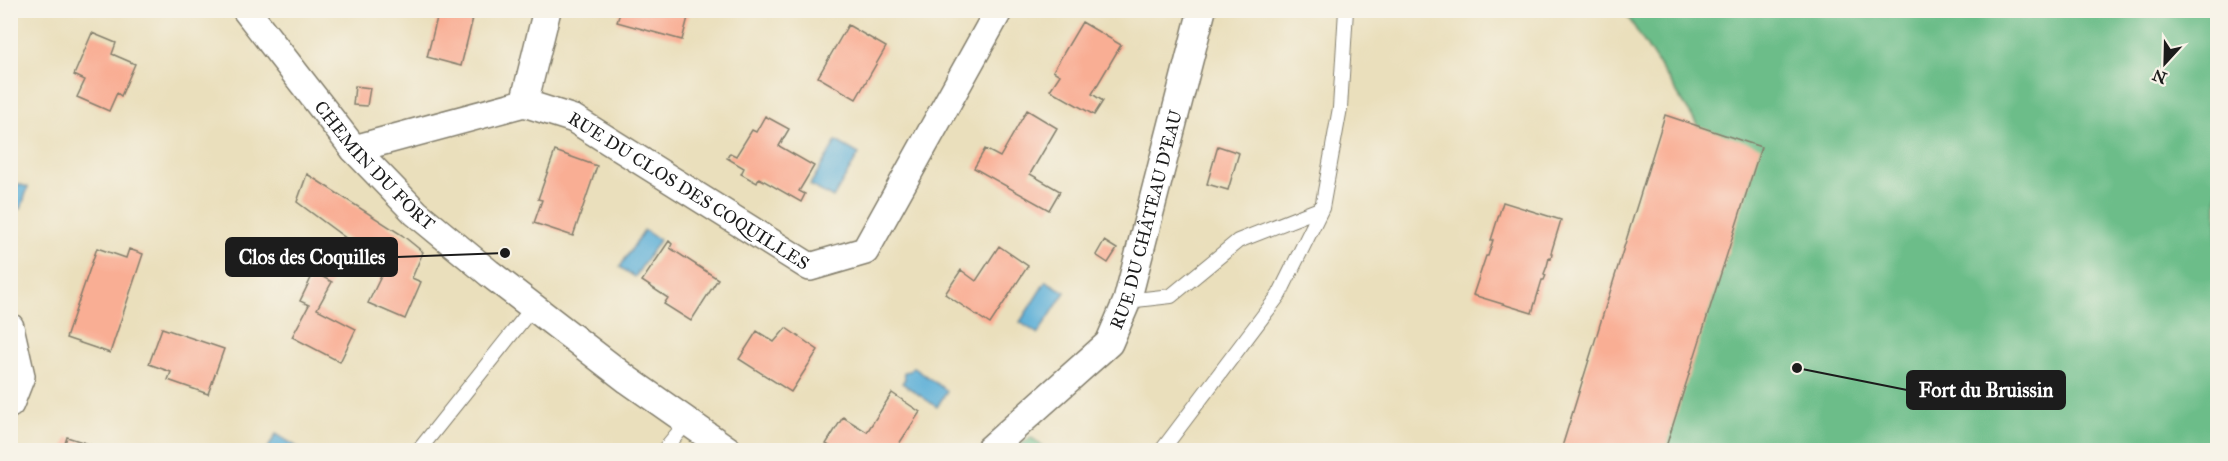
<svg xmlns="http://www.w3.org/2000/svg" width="2228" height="461" viewBox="0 0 2228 461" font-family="'IM FELL Great Primer',serif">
	<rect width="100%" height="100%" fill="#f7f3e8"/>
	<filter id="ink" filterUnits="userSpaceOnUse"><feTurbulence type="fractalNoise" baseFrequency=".0167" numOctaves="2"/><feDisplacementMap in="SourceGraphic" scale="12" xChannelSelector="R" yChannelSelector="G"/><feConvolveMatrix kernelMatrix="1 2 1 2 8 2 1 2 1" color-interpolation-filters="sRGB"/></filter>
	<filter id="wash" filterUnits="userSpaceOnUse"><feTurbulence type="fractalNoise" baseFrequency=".008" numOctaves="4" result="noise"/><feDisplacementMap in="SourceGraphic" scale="24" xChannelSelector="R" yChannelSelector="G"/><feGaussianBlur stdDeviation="1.35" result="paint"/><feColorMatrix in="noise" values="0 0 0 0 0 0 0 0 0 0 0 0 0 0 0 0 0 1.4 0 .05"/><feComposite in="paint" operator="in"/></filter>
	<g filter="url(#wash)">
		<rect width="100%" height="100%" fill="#eadfbc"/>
		<path fill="#6cbd89" stroke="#446c52" stroke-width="1.5" d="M1624 11H2217V450H1623L1650 435 1713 149Z
			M1031 437 1047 450H1014Z"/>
		<path fill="#5cafd7" stroke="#3c667a" stroke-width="1.5" d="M836 141 859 154 833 198 810 185Z
			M11 182 28 187 21 209 11 206Z
			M644 230 659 240 635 277 620 267Z
			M1046 281 1065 292 1038 334 1020 322Z
			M913 367 947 391 937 407 902 383 905 379 904 372 910 371Z
			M276 434 302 450H267Z"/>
		<g id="blocks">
			<path fill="#f9ae94" d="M439 10H475L461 66 427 57Z
				M621 10H690L682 40 617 22Z
				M1082 22 1121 45 1092 94 1103 101 1094 115 1050 90 1060 75 1053 71Z
				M848 25 886 47 856 99 818 77Z
				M92 33 116 43 112 54 135 64 121 96 117 93 109 111 77 97 85 80 74 75Z
				M355 86 370 88 367 106 353 105Z
				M1027 110 1057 128 1030 174 1060 191 1049 210 974 168 985 149 1000 157Z
				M1665 115 1761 147 1665 450H1561Z
				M765 116 789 129 779 146 814 166 799 191 805 194 801 202 759 178 757 183 741 174 744 168 727 158 730 153 736 156 752 130 756 132Z
				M1218 146 1239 153 1228 190 1207 184Z
				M555 151 597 166 573 236 534 223 542 200 538 199Z
				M307 174 402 235 423 252 412 278 421 282 405 319 368 303 388 262 362 250 297 202Z
				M1503 202 1561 220 1551 253 1552 254 1551 259 1549 258 1547 266 1544 274 1546 275 1544 280H1542L1532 313 1473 295 1486 256H1488L1493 240H1491Z
				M669 241 672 244 670 248 718 279 691 321 664 304 668 298 642 281Z
				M1104 241 1117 249 1108 263 1096 255Z
				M999 246 1028 266 990 324 945 294 961 270 976 281Z
				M97 248 126 258 129 249 143 254 110 353 66 338Z
				M314 272 332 282 317 309 356 329 340 362 292 337 309 305 300 301Z
				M162 328 224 349 208 394 168 380 171 372 149 364Z
				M786 328 818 350 791 392 739 359 757 331 774 342Z
				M892 393 920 412 895 450H836L826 444 843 417 867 432Z
				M67 437 98 447 107 450H63Z"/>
		</g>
	</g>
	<g filter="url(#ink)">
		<use href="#blocks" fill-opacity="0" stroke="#837e6c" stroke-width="1.5"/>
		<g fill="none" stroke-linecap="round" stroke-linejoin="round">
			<g stroke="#837e6c" stroke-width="16">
				<path id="service" d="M1127 301 1171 296 1238 241 1322 208
					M419 450 533 307
					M664 450 687 422
					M1162 450 1279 295 1322 208 1340 108 1346 10"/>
			</g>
			<g stroke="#837e6c" stroke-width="30">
				<g id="minor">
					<path id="s1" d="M246 10 354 149 416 213 489 273 628 380 728 450"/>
					<path d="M524 103 547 10"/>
					<path id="s2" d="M354 149 524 103 574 119 810 267 865 251 999 10"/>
					<path d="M10 327 21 376 10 404"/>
					<path id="s3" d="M989 450 1109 343 1127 301 1202 10"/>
				</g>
			</g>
			<use href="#service" stroke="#fff" stroke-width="14"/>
			<use href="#minor" stroke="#fff" stroke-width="27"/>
		</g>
	</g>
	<g text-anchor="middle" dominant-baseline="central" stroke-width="6" stroke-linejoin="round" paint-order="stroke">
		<g font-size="18" fill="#1c1c1c" stroke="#f7f3e8">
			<text stroke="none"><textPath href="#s1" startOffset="202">CHEMIN DU FORT</textPath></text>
			<text stroke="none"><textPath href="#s2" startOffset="364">RUE DU CLOS DES COQUILLES</textPath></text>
			<text stroke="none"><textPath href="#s3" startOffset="290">RUE DU CHÂTEAU D'EAU</textPath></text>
		</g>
	</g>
	<path fill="none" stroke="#1c1c1c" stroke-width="2" d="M505 253L397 257M1797 368L1907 390"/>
	<g fill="#1c1c1c" stroke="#f7f3e8" stroke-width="2">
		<circle cx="505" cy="253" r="6"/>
		<circle cx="1797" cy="368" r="6"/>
	</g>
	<g fill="#1c1c1c" stroke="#1c1c1c" stroke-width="2">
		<rect x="226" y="238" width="171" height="38" rx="6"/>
		<rect x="1907" y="371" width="158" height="38" rx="6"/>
	</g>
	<g font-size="20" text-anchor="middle" font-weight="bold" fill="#fff">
		<text x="312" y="264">Clos des Coquilles</text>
		<text x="1986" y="397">Fort du Bruissin</text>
	</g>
	<rect width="2228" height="461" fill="none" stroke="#f7f3e8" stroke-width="36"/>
	<g transform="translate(2165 63) rotate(202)" stroke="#f7f3e8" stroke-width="4.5" paint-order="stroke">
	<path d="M0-4.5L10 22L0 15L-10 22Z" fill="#1c1c1c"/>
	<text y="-9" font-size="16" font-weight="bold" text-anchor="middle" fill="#1c1c1c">N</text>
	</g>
</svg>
